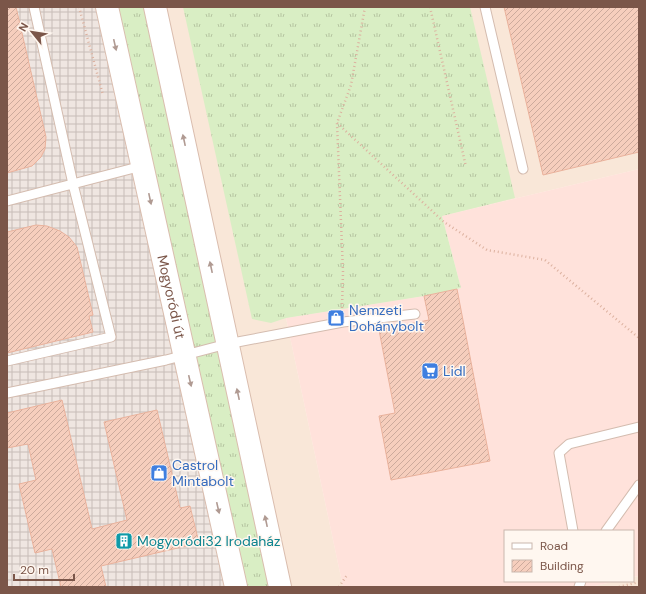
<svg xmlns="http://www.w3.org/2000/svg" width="646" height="594" viewBox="0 0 646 594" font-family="'DM Sans',sans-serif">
	<defs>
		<pattern id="industrial-grid" width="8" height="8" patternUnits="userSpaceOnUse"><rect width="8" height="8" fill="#efe6e1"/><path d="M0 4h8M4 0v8" fill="none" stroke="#c7bdb8"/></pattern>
		<pattern id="grass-tufts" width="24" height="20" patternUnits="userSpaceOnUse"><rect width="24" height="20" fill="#d9eec4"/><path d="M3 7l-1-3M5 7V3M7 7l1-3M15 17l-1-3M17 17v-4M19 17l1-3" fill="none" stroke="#b5c4a1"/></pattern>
		<pattern id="building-hatch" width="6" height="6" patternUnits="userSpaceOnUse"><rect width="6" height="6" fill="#f6cebd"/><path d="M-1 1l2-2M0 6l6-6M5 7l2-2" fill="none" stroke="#ccaa9c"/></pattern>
	</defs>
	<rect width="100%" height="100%" fill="#fef3e8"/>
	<path fill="#f9e7d8" d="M104 7H639V169L442 216 424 296 286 318 343 587H227Z
		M639 576V587H591L616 581H633V577Z"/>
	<path fill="#ffe2db" d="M639 169V576L633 577V531H505V581H616L591 587H343L286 318 424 296 461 288 442 216Z"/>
	<path fill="url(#industrial-grid)" d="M7 7H104L227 587H7Z"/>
	<path fill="url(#grass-tufts)" d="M107 7H155L280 587H236Z
		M183 7H470L515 198 442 216 461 288 424 296 286 318 271 323 252 319Z"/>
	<path fill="url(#building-hatch)" stroke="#eab29c" d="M7 7H16L46 137 45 149 41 157 32 166 7 173Z
		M504 7H639V152L543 175Z
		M36 225 47 226 60 231 69 237 77 247 93 315 89 316 93 332 7 353V232Z
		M457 289 490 461 391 480 379 416 395 413 379 330 429 320 424 296Z
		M62 400 92 529 127 520 104 422 157 410 180 508 190 506 199 543 101 566 106 587H61L52 549 35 553 19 484 36 480 28 444 7 448V413Z"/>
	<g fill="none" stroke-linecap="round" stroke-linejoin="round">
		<g stroke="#d4bcaf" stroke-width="11">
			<path id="lane" d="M485 7 523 169
				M7 201 142 166
				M7 361 111 337 73 184 34 7
				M7 393 166 360 227 344 343 322 415 314
				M573 531 559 453 569 444 639 427
				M606 531 639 485
				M579 587 581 581"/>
		</g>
		<g stroke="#dabdae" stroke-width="24">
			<g id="secondary">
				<path id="s1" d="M107 7 236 587"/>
				<path d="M155 7 280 587"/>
			</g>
		</g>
		<path stroke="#dcb19f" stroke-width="2.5" stroke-dasharray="1 3" stroke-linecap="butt" d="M79 7 103 95
			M430 7 466 167
			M337 123 444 222 487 250 545 260 639 338
			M342 308 343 272 337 123 351 85 365 7
			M339 587 347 575
			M619 587 639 582"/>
		<use href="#lane" stroke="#fff" stroke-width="9"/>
		<use href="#secondary" stroke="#fff" stroke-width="22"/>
	</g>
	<defs><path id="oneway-solid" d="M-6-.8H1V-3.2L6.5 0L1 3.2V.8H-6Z"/></defs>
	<g fill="#b09a92">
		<use href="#oneway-solid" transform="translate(115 45) rotate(77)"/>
		<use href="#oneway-solid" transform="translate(184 140) rotate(-102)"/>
		<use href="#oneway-solid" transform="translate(150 199) rotate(78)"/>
		<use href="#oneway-solid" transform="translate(211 267) rotate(-102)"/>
		<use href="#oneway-solid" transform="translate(190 381) rotate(77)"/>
		<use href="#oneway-solid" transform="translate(238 394) rotate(-102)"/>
		<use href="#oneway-solid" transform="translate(218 508) rotate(77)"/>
		<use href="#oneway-solid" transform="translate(266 521) rotate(-102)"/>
	</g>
	<defs>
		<g id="shop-square" transform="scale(0.9)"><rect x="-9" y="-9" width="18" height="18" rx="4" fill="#3f7fe0" stroke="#fff7f0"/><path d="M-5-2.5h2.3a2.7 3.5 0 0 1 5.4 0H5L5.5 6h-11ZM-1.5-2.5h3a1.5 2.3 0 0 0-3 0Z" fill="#fff"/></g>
		<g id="supermarket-square" transform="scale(0.9)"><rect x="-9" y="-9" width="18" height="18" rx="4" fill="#3f7fe0" stroke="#fff7f0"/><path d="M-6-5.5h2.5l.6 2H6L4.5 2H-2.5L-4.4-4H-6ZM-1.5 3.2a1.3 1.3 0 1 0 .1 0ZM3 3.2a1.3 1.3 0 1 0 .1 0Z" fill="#fff"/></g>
		<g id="building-square" transform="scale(0.9)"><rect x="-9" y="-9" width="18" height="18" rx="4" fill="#0f9aa8" stroke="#fff7f0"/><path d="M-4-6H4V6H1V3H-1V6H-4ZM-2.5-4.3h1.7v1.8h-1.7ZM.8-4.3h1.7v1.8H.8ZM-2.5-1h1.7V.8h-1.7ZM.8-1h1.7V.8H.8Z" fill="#fff"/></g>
	</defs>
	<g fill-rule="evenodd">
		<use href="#shop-square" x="336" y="318"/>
		<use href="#supermarket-square" x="430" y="371"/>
		<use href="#shop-square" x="159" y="473"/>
		<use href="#building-square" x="124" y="541"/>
	</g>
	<g text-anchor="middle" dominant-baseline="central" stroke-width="3" stroke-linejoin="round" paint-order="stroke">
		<g font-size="14" fill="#7b5649" stroke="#fff7f0">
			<text stroke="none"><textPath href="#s1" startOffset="297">Mogyoródi út</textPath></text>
		</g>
		<g font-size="14" fill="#366cbe" stroke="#fff7f0" text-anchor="start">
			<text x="349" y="310">Nemzeti<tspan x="349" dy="16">Dohánybolt</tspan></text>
			<text x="443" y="371">Lidl</text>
			<text x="172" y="465">Castrol<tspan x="172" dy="16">Mintabolt</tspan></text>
		</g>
		<g font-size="14" fill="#0d838f" stroke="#fff7f0" text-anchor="start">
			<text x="137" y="541">Mogyoródi32 Irodaház</text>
		</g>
	</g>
	<rect width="646" height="594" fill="none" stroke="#7b5649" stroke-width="16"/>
	<rect x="504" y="530" width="130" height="52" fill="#fff7f0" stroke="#cab7ad"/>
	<rect x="512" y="543" width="20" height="6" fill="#ffffff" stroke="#cab7ad"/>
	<text x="540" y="550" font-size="12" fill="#7b5649">Road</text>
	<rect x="512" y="560" width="20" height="12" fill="url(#building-hatch)" stroke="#cab7ad"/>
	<text x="540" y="570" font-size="12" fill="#7b5649">Building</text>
	<g transform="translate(32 32) rotate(300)" stroke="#fff7f0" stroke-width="3" paint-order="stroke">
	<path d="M0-3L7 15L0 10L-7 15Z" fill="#7b5649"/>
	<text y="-6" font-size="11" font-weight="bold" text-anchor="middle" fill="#7b5649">N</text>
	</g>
	<path d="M14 574v6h60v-6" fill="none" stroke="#7b5649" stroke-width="2"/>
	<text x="20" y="574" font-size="12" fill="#7b5649" stroke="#fff7f0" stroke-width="3" paint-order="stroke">20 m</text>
</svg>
